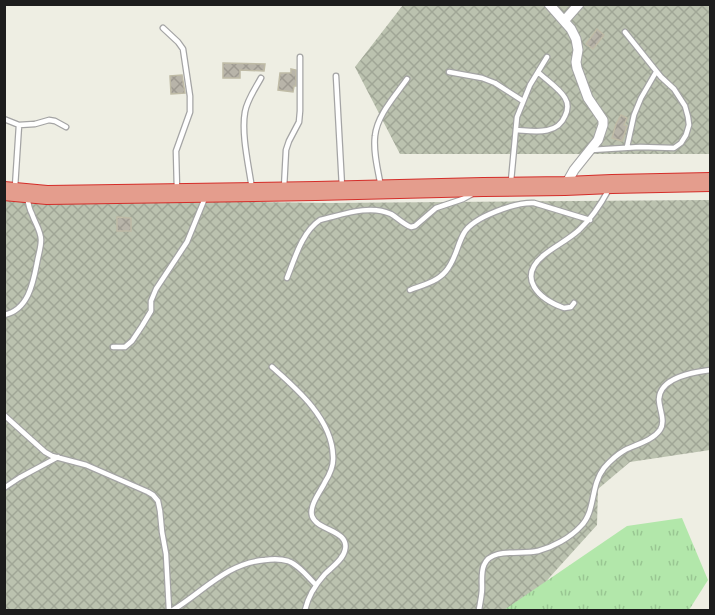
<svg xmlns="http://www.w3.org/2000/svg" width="715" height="615" viewBox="0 0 715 615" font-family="'PT Sans Narrow',sans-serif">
	<defs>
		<pattern id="construction-cross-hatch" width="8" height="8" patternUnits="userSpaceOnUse" patternTransform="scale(1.5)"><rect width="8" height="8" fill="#bbc2af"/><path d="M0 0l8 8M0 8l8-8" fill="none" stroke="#a0a696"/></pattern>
		<pattern id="grass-tufts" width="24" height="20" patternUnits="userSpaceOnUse" patternTransform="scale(1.5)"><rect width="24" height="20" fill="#b2e7aa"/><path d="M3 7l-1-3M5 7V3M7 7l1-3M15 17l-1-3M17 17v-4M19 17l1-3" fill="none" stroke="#99c692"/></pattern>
		<pattern id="building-cross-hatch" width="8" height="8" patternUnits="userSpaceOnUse" patternTransform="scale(1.5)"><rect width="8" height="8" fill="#b8b4a9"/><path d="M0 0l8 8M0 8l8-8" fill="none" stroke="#9e9a91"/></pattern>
	</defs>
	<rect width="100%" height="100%" fill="#eeeee3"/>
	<path fill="url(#construction-cross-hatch)" d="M403 5H710V154H400L355 67Z
		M5 199 329 203 710 200V450L630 462 598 489 597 525 520 610H5Z"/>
	<path fill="url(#grass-tufts)" d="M682 518 708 580 689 610H504L627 526Z"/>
	<path fill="url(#building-cross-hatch)" stroke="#bfbba6" stroke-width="1.5" d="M597 29 604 35 593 49 586 44Z
		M223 63 265 64 264 71 240 70V78H223Z
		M291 69 296 70V86H294L293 92 278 90 280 73H291Z
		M182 75 185 93 171 94 170 76Z
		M621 115 627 118 624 125 627 126 622 141 612 138 616 124Z
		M117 217 131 218V231H117Z"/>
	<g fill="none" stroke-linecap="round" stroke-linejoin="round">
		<g stroke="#a4a4a4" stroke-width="7">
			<path id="lane" d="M163 28 178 42 183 49 190 96V112L176 151 177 190
				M449 72 482 78 495 83 523 101
				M336 76 342 187
				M4 119 19 125 35 124 49 120 55 121 66 127
				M516 130C533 131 557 136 565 116 568 110 568 103 565 98 560 89 545 79 538 72
				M627 147 634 115 641 98 656 72
				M591 150 640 147 674 148 681 143 686 135 689 125 688 117 685 106 674 89 661 77 625 32
				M511 181 517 117 530 85 547 57
				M15 187 19 125
				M381 187C378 170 373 152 375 136 377 115 396 95 407 79
				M284 188 286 150 289 141 299 122 300 111V57
				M252 189C249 167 241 134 245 112 247 100 255 89 261 78
				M287 278C295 258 302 232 320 220 342 215 369 204 391 214 398 218 403 224 411 227L415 226 436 208 463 199 474 193
				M410 290C423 285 437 282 446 271 456 259 457 245 464 233 473 217 516 202 534 203L590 220
				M574 303 571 307 564 308C539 299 516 278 544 255 555 246 568 240 579 230 592 218 601 204 609 189
				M4 315C28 310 33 284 37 263 38 256 41 248 41 240 41 231 35 223 32 214 29 209 28 202 27 196
				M113 347H125L132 341 142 326 151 311V301L156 289 187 242 205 198
				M272 367C297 389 332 419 333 456 334 465 330 474 325 482 321 491 309 505 312 516 317 531 350 530 345 550 343 560 331 568 325 574 315 585 308 597 305 610
				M4 415 45 452 52 456 86 465 148 492 153 495 158 501 160 511 162 532 166 554 169 610
				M4 488 19 478 58 457
				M173 610C204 591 227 563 265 560 273 559 281 559 288 561 299 565 308 577 316 585
				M479 610C480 603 482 595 482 588 482 581 481 572 484 565 491 547 522 555 538 551 553 547 570 538 581 526 596 511 590 486 604 468 610 461 618 454 625 450 637 444 652 441 660 430 666 421 659 409 659 399 660 377 694 372 710 370"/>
		</g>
		<g stroke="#a4a4a4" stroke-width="11">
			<path id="street" d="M549 4 571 29 576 39 578 50 576 62 577 68 588 98 603 120V125L598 140 574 170 565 186
				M564 21 579 4"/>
		</g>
		<g stroke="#d42d29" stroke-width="20">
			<path id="highway" d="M4 191 47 195 316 191 483 187 565 186 612 184 710 182"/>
		</g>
		<use href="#lane" stroke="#fff" stroke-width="4.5"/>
		<use href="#street" stroke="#fff" stroke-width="9"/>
		<use href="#highway" stroke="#e49d8d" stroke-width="18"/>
	</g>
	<rect width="715" height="615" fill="none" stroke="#1d1d1d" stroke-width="12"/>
</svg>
